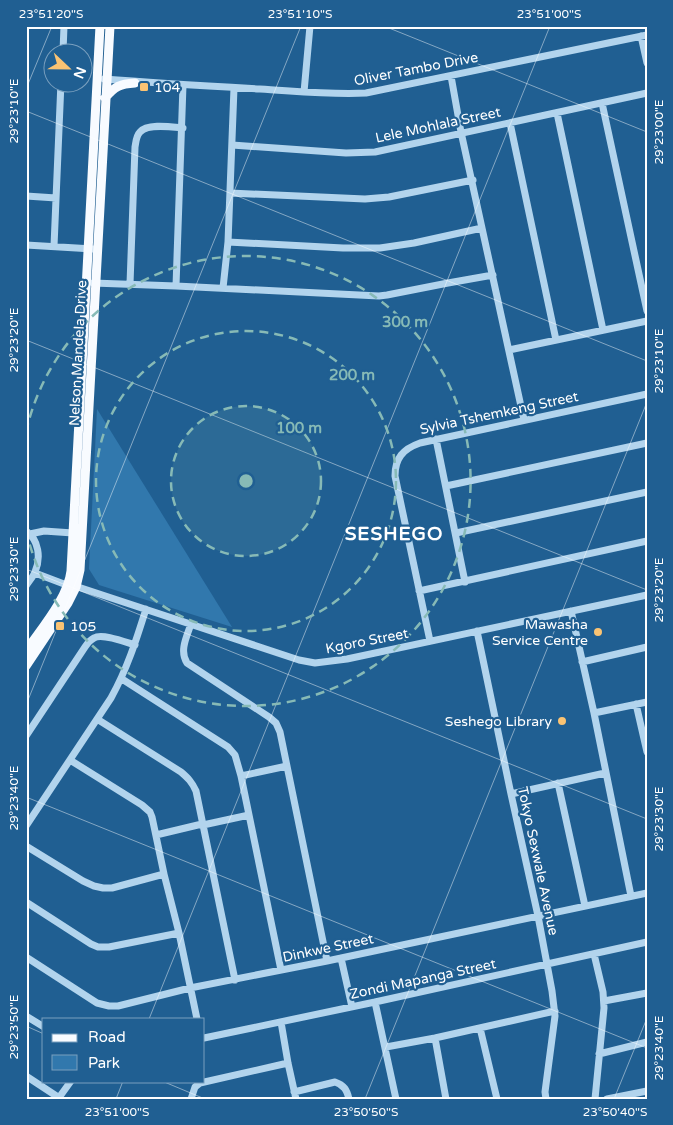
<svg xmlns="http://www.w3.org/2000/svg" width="673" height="1125" viewBox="0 0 673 1125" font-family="'Varela Round',sans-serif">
	<rect width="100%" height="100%" fill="#205f92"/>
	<path fill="#3178ad" d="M97 409 232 627 99 585 89 569Z"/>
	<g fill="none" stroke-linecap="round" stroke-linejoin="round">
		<path stroke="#b2d4ed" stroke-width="7" d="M641 36 647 63
			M63 52 64 26
			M451 76 461 132 524 420
			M104 79C156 83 208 86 260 89 295 91 331 95 366 93L647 35
			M304 92 310 26
			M602 103 647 311
			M557 113 603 330
			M510 123 556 340
			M232 145 346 153 375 152 647 93
			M230 193 365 199 389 197 473 180
			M26 196 56 198
			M228 242 343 248H380L414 243 482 228
			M26 245 93 249
			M54 246 61 82
			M93 283 176 286 379 296 387 295 448 283 493 275
			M130 284 135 147C136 142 136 136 140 132 147 123 172 127 183 128
			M176 286 183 85
			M223 288 228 242 234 88
			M509 350 647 321
			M436 439 465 582
			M446 486 647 443
			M26 531C39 540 41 558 35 572 33 577 29 581 26 586
			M456 533 647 492
			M30 534 44 531 73 533
			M35 573 64 584H69L299 660 315 663 347 659 647 595
			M419 591 647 541
			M571 611 594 713 631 896
			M191 624C187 636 179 651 187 663L269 717 276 723 280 732 327 961
			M477 631 511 794 538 916 552 991 555 1016 545 1092 546 1099
			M430 641 395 476C395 458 403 449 420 443L647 394
			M582 662 647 647
			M122 679 228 747 235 755 241 776 281 970
			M636 704 647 752
			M594 713 647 702
			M97 719 181 772C188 778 192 782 196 791L235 980
			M26 736 85 647C87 644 90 640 94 638 102 633 125 642 135 645
			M70 760 142 805 150 812 152 817 164 874 179 933 197 1019
			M241 776 287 766
			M558 783 585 906
			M511 794 605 773
			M203 825 249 815
			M26 826 111 698C127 669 136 641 146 609
			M156 835 202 824
			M26 846 83 881 94 886 103 888H112L164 874
			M26 902 91 944 98 947H109L179 933
			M594 954 603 992 604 1008 595 1099
			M26 957 97 1003 109 1006H118L190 988 327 961 647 893
			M341 958 352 1007
			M604 1001 647 993
			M375 1002 396 1099
			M26 1016 44 1027
			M281 1022 288 1063 296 1099
			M480 1028 497 1099
			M204 1038 375 1002 647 942
			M435 1038 446 1099
			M386 1047 435 1038 555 1011
			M599 1054 647 1042
			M26 1076 61 1099
			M294 1092 335 1082C344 1085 347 1090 349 1099
			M58 1099 71 1081
			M191 1099 195 1087 200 1083 288 1063
			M607 1099 647 1091"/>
		<path stroke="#f8fbff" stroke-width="9" d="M105 98C115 86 120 84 135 83
			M26 651C41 629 68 598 71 571L100 26
			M26 666 68 603 76 587 80 570 110 26"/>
	</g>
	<path fill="none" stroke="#fff" stroke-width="1" stroke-opacity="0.45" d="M384 26 647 132M26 89 52 26M26 111 647 361M26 340 647 590M26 569 647 819M26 705 301 26M26 797 647 1048M149 1019 550 26M26 1026 44 1034M162 1081 205 1099M116 1099 123 1081M365 1099 647 402M614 1099 647 1018"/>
	<circle cx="246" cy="481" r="75" fill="#87bab6" fill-opacity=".12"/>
	<g fill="none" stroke="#87bab6" stroke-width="2.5" stroke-dasharray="9 6">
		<circle cx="246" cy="481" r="75"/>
		<circle cx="246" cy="481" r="150"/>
		<path d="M26 432A225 225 0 1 1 26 530"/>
	</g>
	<g fill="#fac373" stroke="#205f92" stroke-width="2">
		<rect x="139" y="82" width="10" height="10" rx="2.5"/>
		<rect x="55" y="621" width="10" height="10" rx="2.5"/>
		<circle cx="598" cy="632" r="5"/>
		<circle cx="562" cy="721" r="5"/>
	</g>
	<g text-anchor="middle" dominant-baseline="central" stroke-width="4.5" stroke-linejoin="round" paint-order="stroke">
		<g font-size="14" fill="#fff" stroke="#205f92">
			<text transform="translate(416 69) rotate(-11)">Oliver Tambo Drive</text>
			<text transform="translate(438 125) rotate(-12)">Lele Mohlala Street</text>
			<text transform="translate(78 353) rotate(-87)">Nelson Mandela Drive</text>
			<text transform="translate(499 413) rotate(-12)">Sylvia Tshemkeng Street</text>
			<text transform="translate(367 641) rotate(-11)">Kgoro Street</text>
			<text transform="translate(538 861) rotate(78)">Tokyo Sexwale Avenue</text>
			<text transform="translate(328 948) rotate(-12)">Dinkwe Street</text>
			<text transform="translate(423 979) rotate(-12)">Zondi Mapanga Street</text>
		</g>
		<g font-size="14" fill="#fff" stroke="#205f92" text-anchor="start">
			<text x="154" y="87">104</text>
			<text x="588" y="624" text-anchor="end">Mawasha<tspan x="588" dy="16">Service Centre</tspan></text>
			<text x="70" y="626">105</text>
			<text x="552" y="721" text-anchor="end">Seshego Library</text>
		</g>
		<g font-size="19" font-weight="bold" letter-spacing="1" fill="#fff" stroke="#205f92">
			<text x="394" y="534">SESHEGO</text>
		</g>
	</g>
	<circle cx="246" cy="481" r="8" fill="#87bab6" stroke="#205f92" stroke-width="2.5"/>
	<g font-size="15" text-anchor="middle" font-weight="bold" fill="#87bab6" stroke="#205f92" stroke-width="4.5" stroke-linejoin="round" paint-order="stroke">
		<text x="405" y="327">300 m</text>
		<text x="352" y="380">200 m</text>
		<text x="299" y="433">100 m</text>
	</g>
	<rect width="673" height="1125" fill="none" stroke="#205f92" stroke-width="55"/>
	<rect x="42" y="1018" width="162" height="65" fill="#205f92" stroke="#799fbe"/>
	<rect x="52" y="1034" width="25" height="8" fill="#f8fbff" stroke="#799fbe"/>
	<text x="88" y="1042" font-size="15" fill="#ffffff">Road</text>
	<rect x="52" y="1055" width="25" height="15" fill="#3178ad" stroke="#799fbe"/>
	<text x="88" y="1068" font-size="15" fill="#ffffff">Park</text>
	<g transform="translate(68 68) rotate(112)"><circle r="24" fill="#205f92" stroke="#799fbe"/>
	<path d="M0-4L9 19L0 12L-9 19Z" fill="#fac373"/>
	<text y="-8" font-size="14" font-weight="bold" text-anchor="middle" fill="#ffffff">N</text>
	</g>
	<rect x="28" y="28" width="618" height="1070" fill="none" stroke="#fff" stroke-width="2"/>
	<g font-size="12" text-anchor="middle" fill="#fff">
		<text x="51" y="18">23°51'20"S</text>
		<text x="300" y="18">23°51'10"S</text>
		<text x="549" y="18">23°51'00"S</text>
		<text transform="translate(14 111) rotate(-90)" y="4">29°23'10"E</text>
		<text transform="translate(659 132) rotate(-90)" y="4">29°23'00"E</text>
		<text transform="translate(14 340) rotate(-90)" y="4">29°23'20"E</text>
		<text transform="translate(659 361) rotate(-90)" y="4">29°23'10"E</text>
		<text transform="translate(14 569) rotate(-90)" y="4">29°23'30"E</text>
		<text transform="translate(659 590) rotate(-90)" y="4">29°23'20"E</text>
		<text transform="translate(14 798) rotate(-90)" y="4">29°23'40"E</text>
		<text transform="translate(659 819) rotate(-90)" y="4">29°23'30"E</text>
		<text transform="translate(14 1027) rotate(-90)" y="4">29°23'50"E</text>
		<text transform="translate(659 1048) rotate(-90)" y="4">29°23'40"E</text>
		<text x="117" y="1116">23°51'00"S</text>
		<text x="366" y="1116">23°50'50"S</text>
		<text x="615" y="1116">23°50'40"S</text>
	</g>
</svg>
